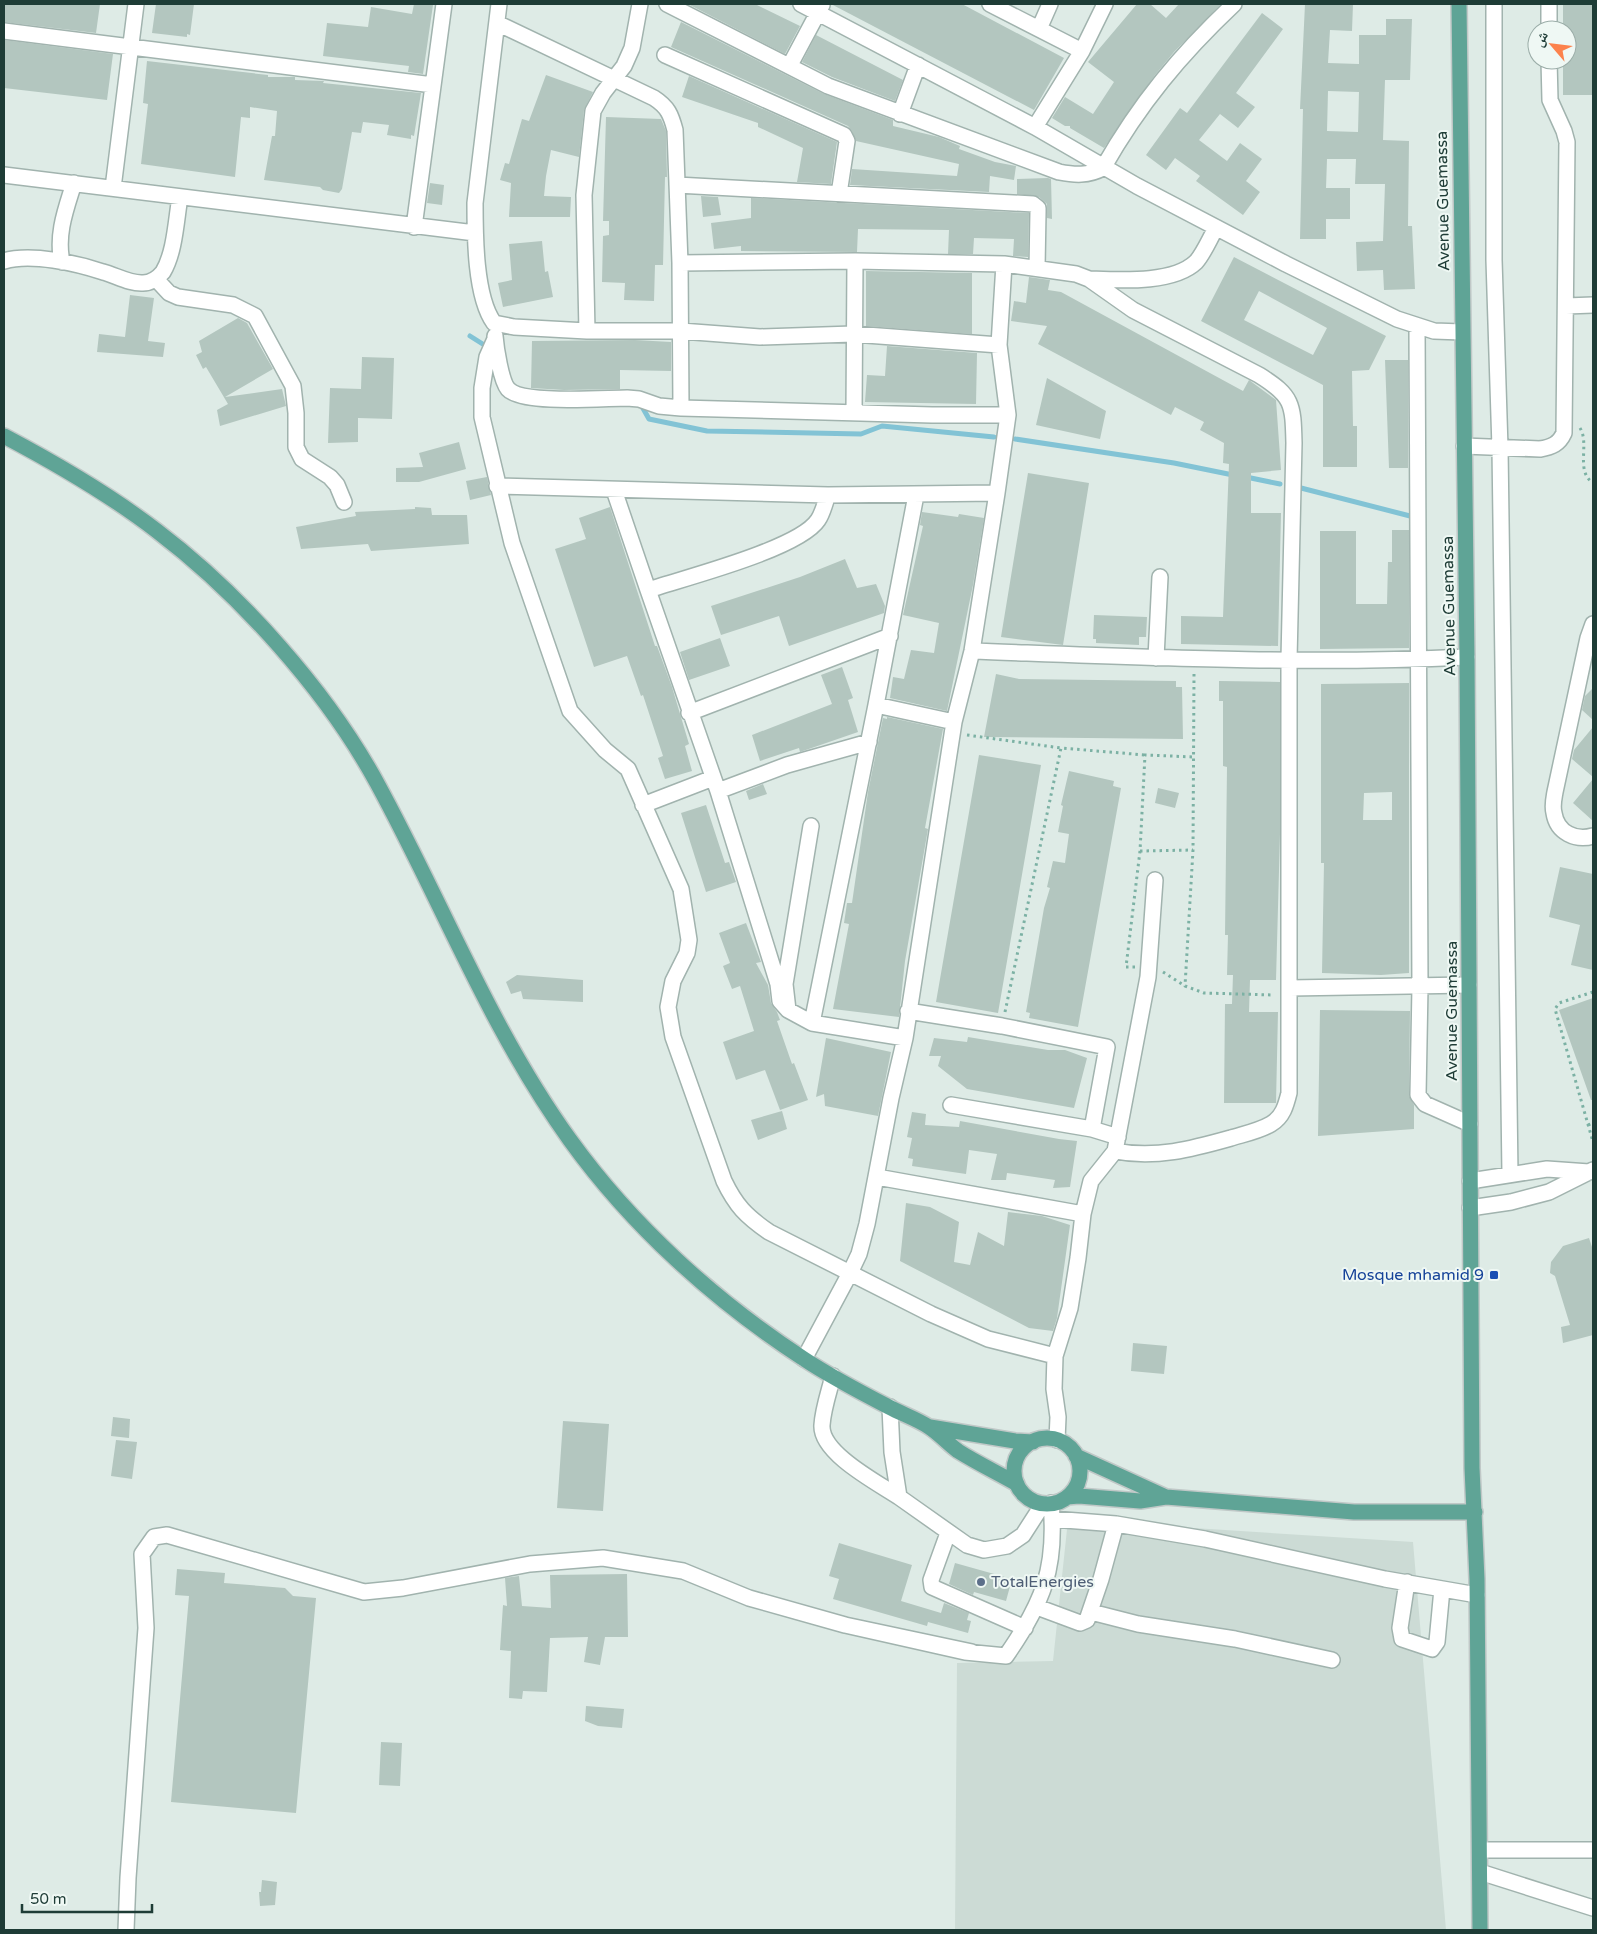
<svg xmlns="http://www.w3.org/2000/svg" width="1597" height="1934" viewBox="0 0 1597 1934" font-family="'Varela Round','Noto Naskh Arabic',sans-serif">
	<rect width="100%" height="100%" fill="#deebe6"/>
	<path fill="#ccdbd5" d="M1068 1520 1413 1542 1446 1930H955L957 1663 1053 1661Z"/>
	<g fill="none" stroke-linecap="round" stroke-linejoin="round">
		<path stroke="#82c3d5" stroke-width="5" d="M470 336 489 348
			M640 403 649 419 707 431 861 434 882 426 994 437
			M1015 439 1174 463 1233 475
			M1246 477 1280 484
			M1301 488 1414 517"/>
	</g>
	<path fill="#b3c6bf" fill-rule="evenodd" d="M4 4H100L96 33 4 22Z
		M156 4H194L190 35 187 34V37L152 33Z
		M414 4 433 5 423 74 408 72 409 66 323 56 327 23 368 27 371 7 412 14Z
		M688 4H755L800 26 785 54Z
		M831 4H962L1064 58 1034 110Z
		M1137 4H1150L1166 18 1179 4H1221L1174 52 1155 75 1104 148 1070 128V126H1065L1052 118 1065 97 1093 114 1114 82 1088 62Z
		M1305 4H1353L1352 31 1330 30 1328 63 1359 64V35H1386V19H1412L1410 80H1385L1383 140 1409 141 1408 226H1412L1415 289 1384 290 1383 270 1357 271 1356 242 1383 241 1385 184H1355L1356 159H1327L1326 188H1350V219H1326V239H1300L1303 109H1300ZM1328 91 1359 92 1358 132 1327 131Z
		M1563 4H1593V95H1563V60H1567V30H1563Z
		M1262 13 1283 29 1236 93 1255 107 1238 128 1220 114 1199 140 1227 161 1240 143 1262 159 1246 181 1260 192 1243 215 1196 181 1200 176 1175 158 1166 170 1146 155 1180 108 1187 113Z
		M681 22 824 94 893 120V126L939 137 960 146 959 149 995 162 1016 166 1014 180 990 176 989 192 850 185 852 169 957 176 959 164 856 141 852 131 848 126 671 47Z
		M816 35 903 80 895 101 832 77 802 62Z
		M4 40 113 54 107 100 4 88Z
		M147 61 268 75V77H295V80L324 81 323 83 421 93 414 136 411 135V139L387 135 389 125 363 122 361 133 352 132 342 189 339 193 323 190 320 187 264 180 272 136H275L277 111 250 107V118L241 117 235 177 141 164 148 104 143 103Z
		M546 75 593 92 584 110 579 157 551 150 546 176 544 196 571 197 570 217H509L511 183 500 180 505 163 509 164 522 119 529 121Z
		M689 76 837 142 831 184 797 182 803 148 758 127V123L682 97Z
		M606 117 661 119 666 131 667 177H665L663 265H655L654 301 624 300 625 283 602 282 603 236 609 235V221H603Z
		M1048 178 1051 179 1052 219 1047 218V204L1039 197 1017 194V179Z
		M430 183 444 185 442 205 427 203Z
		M701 196 718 197 721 215 703 217Z
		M751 198 1029 213 1028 257 1013 256 1014 239 974 238 973 254H948L949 230 858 229 857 252 741 251V246L714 249 711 223 751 218Z
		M542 241 545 272 548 271 553 297 503 307 498 283 512 280 509 244Z
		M1234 257 1386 336 1369 370 1352 371 1353 426H1357V467H1323V385L1201 321ZM1259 291 1327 328 1313 355 1244 320Z
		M866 271 972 273V334L866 326Z
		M1029 277 1050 280 1048 290 1061 292 1243 391 1249 380 1276 400 1281 470 1251 473V513H1281L1278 646 1181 644V616L1223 617 1229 464 1223 463 1224 443 1200 430 1204 422 1175 407 1171 415 1038 344 1047 326 1011 321 1014 301 1026 303Z
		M130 295 154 298 148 341 165 343 163 357 97 352 99 334 125 337Z
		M238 318 247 323 273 369 225 397 282 389 286 406 220 426 217 410 228 404 206 367 203 369 196 355 202 352 199 341Z
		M635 340 671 342V371L620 370V389L564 390 531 388 532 341Z
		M887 346 977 353 976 404 865 402 867 375 885 376Z
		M362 357 394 358 392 419 358 418V442L328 443 330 388 361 389Z
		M1385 360H1408V468H1389Z
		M1047 378 1106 411 1100 439 1036 425Z
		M459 442 466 469 419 482H396V468L423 467 419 453Z
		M1028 473 1089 483 1063 645 1001 637Z
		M487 477 491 495 470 500 466 481Z
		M415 507 431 508 432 515H467L469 544 371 551 368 544 301 549 296 527 356 516 355 512 415 509Z
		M610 507 655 646H657L672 687 689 744 685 746 692 771 665 779 658 758 663 756 643 695 641 696 627 656 594 667 555 549 586 539 579 518Z
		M922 512 958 517 959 514 984 518 973 585 947 711 890 698 893 677 904 679 911 650 934 653 939 623 903 615 923 526 920 525Z
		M1392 530H1409V648L1320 649V531H1356V604H1387L1388 562H1392Z
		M845 559 857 588 876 584 885 606 884 613 789 646 779 616 721 635 711 606 800 577Z
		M1094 615 1147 617 1146 637H1139V645L1096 643V639H1093Z
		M720 638 730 666 689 680 680 652Z
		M842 667 853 698 848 700 858 732 800 752 799 748 760 761 752 735 832 704 821 675Z
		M996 674 1019 679 1176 681V687H1182L1183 739 984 737Z
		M1219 681 1280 682V834L1276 980H1250L1249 1012H1278L1276 1103H1224L1225 1004H1232L1233 975H1227L1228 935H1225L1227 767 1223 766V701H1219Z
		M1409 683V973L1381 975 1322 973 1324 863H1321V684ZM1392 792V820H1363L1364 793Z
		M1593 688V720L1582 710 1585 696Z
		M887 717 943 729 925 828 928 829 905 961 899 1017 833 1009 849 924 844 923 847 903H852L868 792 883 718 887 719Z
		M1593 727V777L1572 759 1574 750Z
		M979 755 1041 765 998 1013 936 1002Z
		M1069 771 1114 781 1113 786 1121 788 1078 1027 1029 1018 1030 1013 1026 1012 1044 908 1050 888 1047 887 1053 861 1065 863 1069 834 1058 832 1063 806 1061 805Z
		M1593 779V821L1573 803Z
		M763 784 767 794 749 800 746 791Z
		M1158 788 1179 793 1175 808 1155 803Z
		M706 805 725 863 729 862 736 882 706 892 681 813Z
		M1560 867 1593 874V970L1571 965 1580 925 1549 917Z
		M746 923 761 962 756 963 768 985 771 1003 777 1012 780 1020 777 1021 792 1064 794 1063 808 1100 780 1110 765 1070 736 1080 723 1042 754 1031 740 986 732 989 723 966 730 963 719 933Z
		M517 975 583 980V1002L523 999 521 991 511 994 506 982Z
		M1593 998V1100H1591L1559 1010Z
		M1320 1010 1410 1011 1409 1095 1414 1105V1129L1318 1136Z
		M968 1037 1048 1050H1065L1087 1058 1074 1108 967 1089 938 1066 941 1056H929L934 1038 967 1042Z
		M826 1038 891 1052 878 1116 825 1106 824 1094 816 1097Z
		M782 1111 787 1129 758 1140 751 1120Z
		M912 1112 926 1114 925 1125 959 1127 960 1121 1059 1139 1077 1141 1070 1187 1053 1188 1055 1180 1007 1173 1006 1180H991L997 1154 969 1150 966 1174 912 1166 913 1159 908 1158 912 1138 907 1137Z
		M906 1203 930 1207 959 1222 954 1262 970 1265 978 1232 1004 1246 1008 1212 1042 1216 1070 1225 1057 1318 1053 1331 1029 1328 900 1261Z
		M1589 1238 1593 1250V1335L1563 1343 1561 1327 1570 1325 1555 1276 1550 1273 1551 1262 1563 1246Z
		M1133 1343 1167 1346 1164 1374 1131 1371Z
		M113 1417 130 1419 129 1438 111 1436Z
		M563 1421 609 1424 603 1511 557 1508Z
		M116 1440 137 1442 132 1479 111 1476Z
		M839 1543 912 1565 901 1601 941 1613 944 1603 969 1613 967 1620 971 1621 968 1633 928 1622 927 1626 833 1599 839 1579 829 1576Z
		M955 1563 1012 1579 1006 1601 974 1592 973 1595 949 1584Z
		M177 1569 225 1573 224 1583 285 1588 293 1596 316 1598 296 1813 171 1802 189 1596 175 1595Z
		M627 1574 628 1637H605L600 1665 584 1662 588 1637 550 1638 547 1692 523 1691 522 1699 509 1698 511 1651 500 1650 503 1605 507 1606 505 1578 519 1576 522 1606 551 1608 550 1575Z
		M586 1706 624 1709 622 1728 598 1726 585 1721Z
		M381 1742 402 1743 400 1786 379 1785Z
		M262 1880 277 1882 275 1905 260 1906 259 1892H261Z"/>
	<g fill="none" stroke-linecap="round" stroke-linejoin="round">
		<g stroke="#a1b3ae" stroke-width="18">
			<path id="minor" d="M499 4 475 203C475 235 475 297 494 323L514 327 587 331H681L760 337 853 334 999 345 1004 264
				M667 4 828 86 1059 172C1075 175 1088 176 1103 168 1140 103 1180 55 1234 4
				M801 4 1035 127 1137 186 1286 264 1397 319 1434 331 1462 332
				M990 4 1082 51
				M1494 4V260L1500 448 1510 1174
				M497 23 654 98C668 107 671 115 675 130L680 263 681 408
				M1039 29 1050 4
				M1549 30V4
				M4 31 433 85
				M665 55 844 135 847 141 839 194
				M790 65 822 5
				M900 114 918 65
				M1035 127 1082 51 1105 4
				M4 175 475 233
				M677 185 1033 204 1038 208V212L1037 268
				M113 188 136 4
				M414 227 444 4
				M4 261C31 253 76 263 103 272 115 275 130 284 143 283 151 283 158 278 163 272 175 252 176 220 180 197
				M62 262C56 234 66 209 74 183
				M680 263 855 261 1004 264 1076 274 1089 279 1133 310 1259 375C1293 396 1293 404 1294 443L1289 659V1093C1286 1105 1283 1117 1271 1124 1259 1131 1244 1134 1231 1138 1192 1149 1155 1159 1115 1151L1091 1181 1083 1214 1078 1258 1070 1308 1055 1356 1054 1389 1058 1417 1057 1440
				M156 279 169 293 178 297 233 305 255 316 293 386 296 413V447L302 459 330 477 337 485 344 502
				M1089 279C1119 280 1173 284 1196 262 1204 253 1210 238 1216 228
				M1566 306 1593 305
				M1417 326 1420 987 1418 1095 1425 1104 1470 1124
				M587 331 584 195 593 111 603 93 624 66 632 48 640 4
				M495 336C496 348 501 381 508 389 522 405 604 398 627 398L639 399 659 406 681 408 932 415H1008
				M495 339 487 357 482 388V417L512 543 570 711 605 750 628 769 681 889 689 940 687 953 673 981 668 1007 673 1037 724 1181C736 1206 746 1216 769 1232L931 1314 988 1339 1055 1356
				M854 413 855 261
				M1464 446 1540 449C1552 447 1559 444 1564 433L1567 142 1564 131 1550 100 1549 60
				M497 486 828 495 997 493 972 651 954 722 905 1038 891 1098 867 1224 859 1254 850 1273 804 1359
				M614 490 648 590C684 578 799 549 818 520 823 513 825 502 828 495
				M997 493 1008 415 999 345
				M916 495 876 705 954 722
				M648 590 718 791 778 984 780 1001 788 1010
				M1593 624 1588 638 1555 792C1554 798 1552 806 1554 813 1557 833 1576 841 1593 836
				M972 651C1137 657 1302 665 1467 657
				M1156 658 1160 577
				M689 713 890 636
				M718 791 787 765 869 742
				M643 805 713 778
				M811 826 785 984 788 1010 812 1023 905 1038
				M1290 988 1469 985
				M908 1011 1002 1026 1107 1047 1092 1129
				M812 1023 876 705
				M951 1105 1092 1129 1118 1137
				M1115 1151 1148 977 1155 880
				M877 1177 1083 1214
				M1470 1181 1547 1169 1589 1172
				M1470 1208 1511 1202 1549 1192 1593 1170
				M833 1376C829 1392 823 1409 822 1425 820 1453 878 1483 899 1497
				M890 1407 892 1452 899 1497 967 1545 984 1550 1007 1546 1023 1535 1043 1504
				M1052 1519 1116 1524 1205 1539 1385 1579 1477 1595
				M948 1533 931 1580 932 1587 1025 1628
				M1407 1582 1400 1628 1402 1639 1432 1649 1437 1642 1442 1589
				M1037 1607 1080 1623 1087 1620 1101 1579 1116 1524
				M1091 1612 1138 1624 1235 1639 1332 1660
				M972 1652 845 1625 965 1652 1006 1656C1043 1603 1057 1568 1051 1503
				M1480 1850H1593
				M1480 1872 1593 1908
				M126 1930 128 1878 146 1628 142 1554 154 1537 167 1535 364 1592 403 1588 530 1564 603 1558 683 1571 749 1598 845 1625"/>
		</g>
		<g stroke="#c0c8c7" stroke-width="18">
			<path id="major" d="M1459 4 1467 657 1472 1468 1477 1579 1480 1930
				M4 436C57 464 109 494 157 531 240 594 327 691 377 783 442 902 490 1029 570 1140 632 1226 715 1301 804 1359 831 1377 860 1392 889 1407 902 1414 917 1419 929 1427 940 1434 948 1444 958 1451 977 1463 998 1473 1017 1484
				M930 1427 1015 1441 1033 1442
				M1014 1471a33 33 0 1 1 66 0a33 33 0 1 1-66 0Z
				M1076 1456 1166 1497
				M1067 1497 1079 1496 1140 1501 1166 1497 1354 1512H1475"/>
		</g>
		<path stroke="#7cb1a4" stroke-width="3" stroke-dasharray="2.5 4" stroke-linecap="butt" d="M1580 428C1590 444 1575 471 1593 483
			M1194 674 1193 850 1185 986 1204 993 1273 995
			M967 735 1061 748
			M1140 851 1193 850
			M1135 967H1126L1140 851 1145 755 1194 757
			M1163 972 1185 986
			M1593 992 1559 1003 1555 1009 1593 1142
			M1005 1012 1061 748 1145 755
			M1588 1125 1593 1123"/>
		<use href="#minor" stroke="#fff" stroke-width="15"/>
		<use href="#major" stroke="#5fa496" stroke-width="15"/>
	</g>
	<rect fill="#1a4fb4" stroke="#eff8f4" stroke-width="2" x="1489" y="1270" width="10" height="10" rx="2.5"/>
	<circle fill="#5c6f8a" stroke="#eff8f4" stroke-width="2" cx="981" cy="1582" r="5"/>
	<g text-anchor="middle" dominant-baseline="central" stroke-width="4" stroke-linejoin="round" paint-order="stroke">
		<g font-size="16" fill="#1e3c36" stroke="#eff8f4">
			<text transform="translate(1443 201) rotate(-91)">Avenue Guemassa</text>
			<text transform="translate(1449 606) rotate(-91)">Avenue Guemassa</text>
			<text transform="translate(1452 1011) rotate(-90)">Avenue Guemassa</text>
		</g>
		<g font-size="16" fill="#164399" stroke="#eff8f4" text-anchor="end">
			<text x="1484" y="1275">Mosque mhamid 9</text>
		</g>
		<g font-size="16" fill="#4e5e75" stroke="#eff8f4" text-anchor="start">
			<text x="991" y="1582">TotalEnergies</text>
		</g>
	</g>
	<rect width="1597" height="1934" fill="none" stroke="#1e3c36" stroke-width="10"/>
	<g transform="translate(1552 45) rotate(298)"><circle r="24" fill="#eff8f4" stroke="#9bada8"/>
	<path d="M0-4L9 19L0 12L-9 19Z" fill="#fc824c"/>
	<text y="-8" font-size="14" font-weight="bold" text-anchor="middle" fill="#1e3c36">ش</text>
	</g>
	<path d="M22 1904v8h130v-8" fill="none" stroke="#1e3c36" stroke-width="2.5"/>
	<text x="30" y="1904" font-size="15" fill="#1e3c36" stroke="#eff8f4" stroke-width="4" paint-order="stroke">50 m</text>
</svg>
